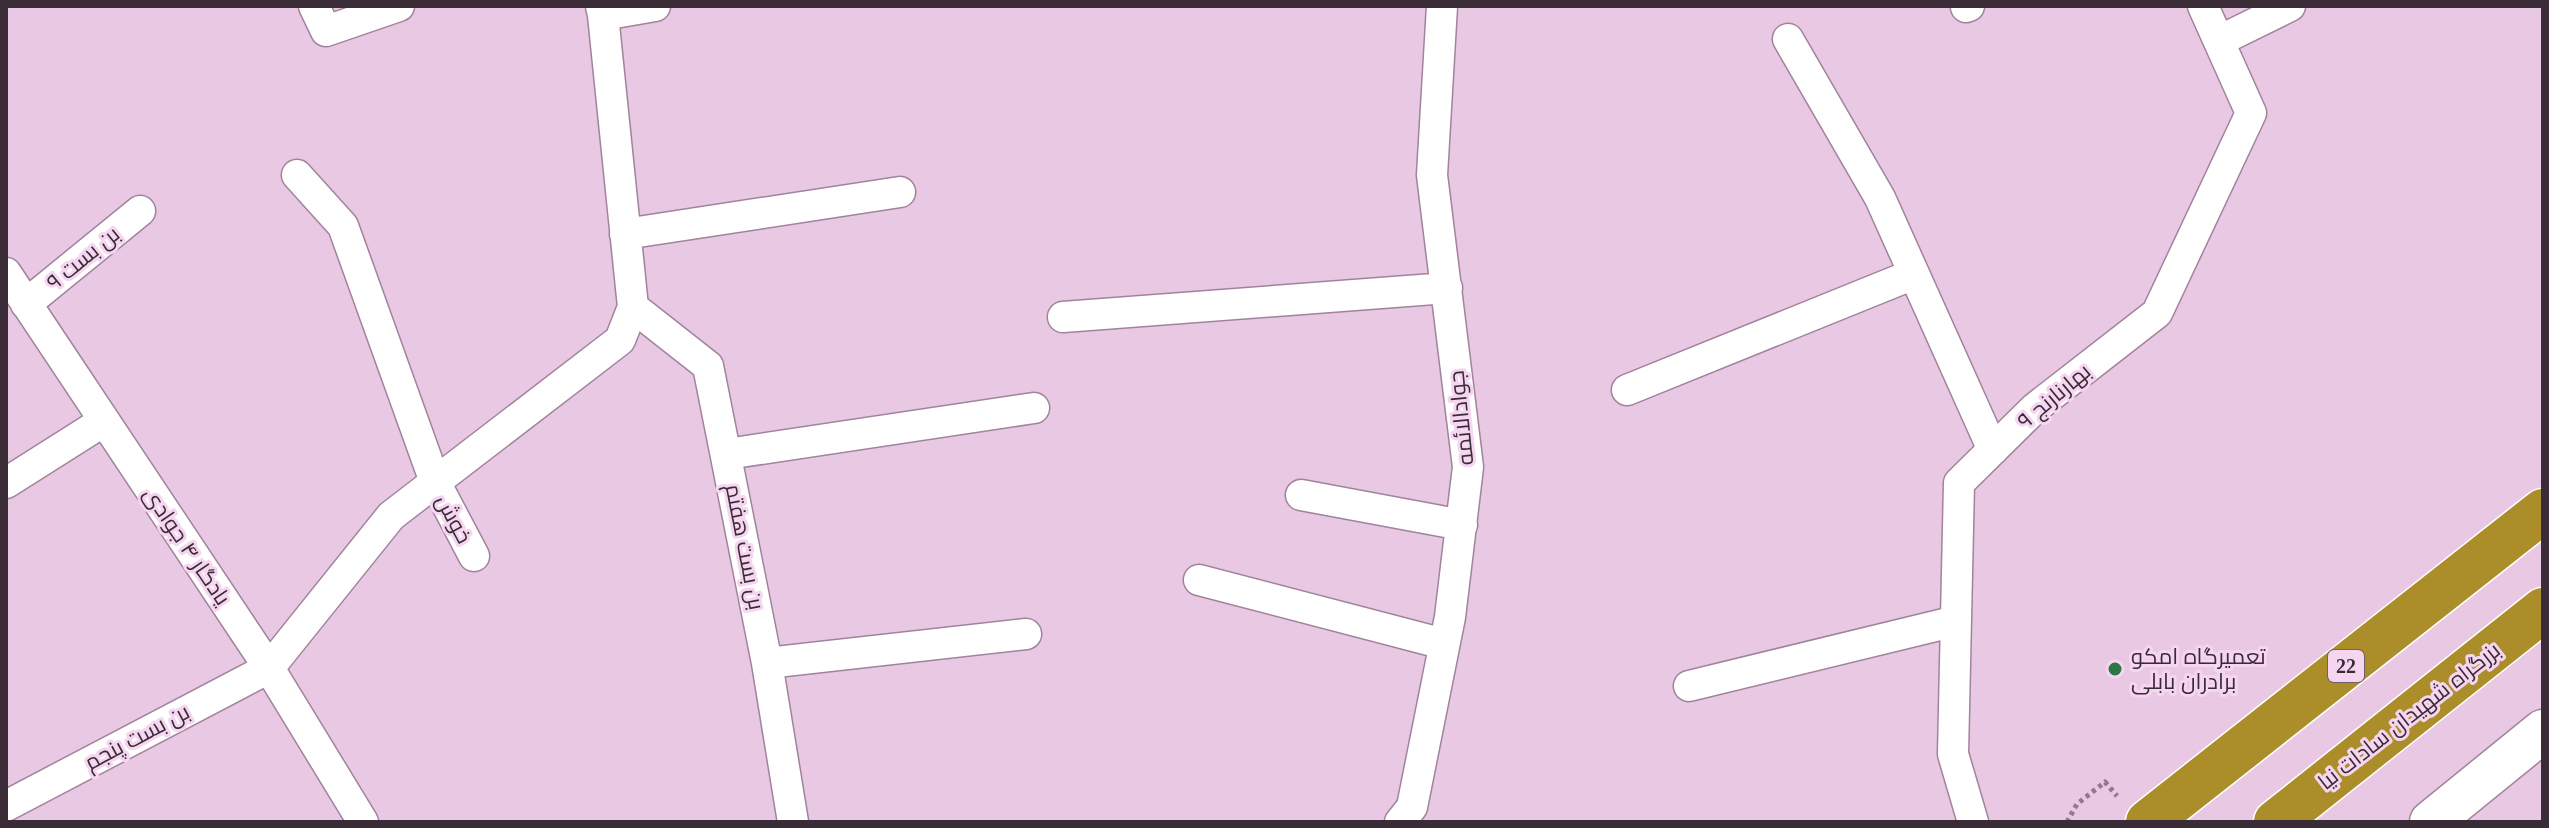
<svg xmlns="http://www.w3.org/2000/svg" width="2549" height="828" viewBox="0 0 2549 828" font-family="'Times New Roman',Cairo,serif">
	<rect width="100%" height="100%" fill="#e8c8e2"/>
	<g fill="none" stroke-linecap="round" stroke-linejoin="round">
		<g stroke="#a1839c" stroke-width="33">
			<path id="street" d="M314 6 326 31 399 6
				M601 6 603 15 655 6
				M1966 7 1969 6
				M1788 39 1880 198 1993 450
				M2219 41 2290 6
				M297 175 343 226 435 482 474 556
				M625 234 900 192
				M6 273 269 668 363 822
				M26 304 140 211
				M633 307 708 366 767 663 793 822
				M1063 317 1447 288
				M1627 390 1914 274
				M727 454 1034 408
				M6 483 104 421
				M1301 495 1462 525
				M1199 580 1444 644
				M767 663 1026 634
				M1689 686 1956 621
				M6 806 269 668 391 516 620 340 633 307 603 15
				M1400 822 1412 807 1450 617 1468 467 1432 175 1442 6
				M1973 822 1953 754 1959 483 2035 408 2157 313 2251 113 2203 6"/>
		</g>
		<g stroke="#a1839c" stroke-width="45">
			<path id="secondary" d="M2431 822 2543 731"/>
		</g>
		<g stroke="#fff" stroke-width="47">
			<path id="highway" d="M2148 822 2543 511
				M2276 822 2543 610"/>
		</g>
		<path stroke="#907a8c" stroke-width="5" stroke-dasharray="4 4" stroke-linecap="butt" d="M2067 822 2077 804 2105 782 2117 796"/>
		<use href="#street" stroke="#fff" stroke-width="30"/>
		<use href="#secondary" stroke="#fff" stroke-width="42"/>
		<use href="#highway" stroke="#ab8d29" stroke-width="44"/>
	</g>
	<circle fill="#2c7745" stroke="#f5d5ef" stroke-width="3" cx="2115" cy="669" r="8"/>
	<g text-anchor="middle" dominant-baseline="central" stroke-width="6" stroke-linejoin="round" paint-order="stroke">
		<rect fill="#f5d5ef" stroke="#715f6e" stroke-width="2" x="2328" y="650" width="36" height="32" rx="6"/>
		<g font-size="20" font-weight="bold" fill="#392c37">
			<text x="2346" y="666">22</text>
		</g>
		<g font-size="22" fill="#392c37" stroke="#f5d5ef">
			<text transform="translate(83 258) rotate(-39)">بن بست ۹</text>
			<text transform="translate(2054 396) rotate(-40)">بهارنارنج ۹</text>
			<text transform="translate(1461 418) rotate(-96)">جوادالائمه</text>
			<text transform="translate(454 519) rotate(62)">خوش</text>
			<text transform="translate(187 546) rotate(56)">یادگار ۴ جوادی</text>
			<text transform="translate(745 547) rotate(79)">بن بست هفتم</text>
			<text transform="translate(2409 716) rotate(-38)">بزرگراه شهیدان سادات نیا</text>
			<text transform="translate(137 737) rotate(-28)">بن بست پنجم</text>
		</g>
		<g font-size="22" fill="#392c37" stroke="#f5d5ef" text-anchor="start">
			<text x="2131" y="656">تعمیرگاه امکو<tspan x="2131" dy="25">برادران بابلی</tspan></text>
		</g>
	</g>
	<rect width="2549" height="828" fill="none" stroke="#392c37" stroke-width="16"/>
</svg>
